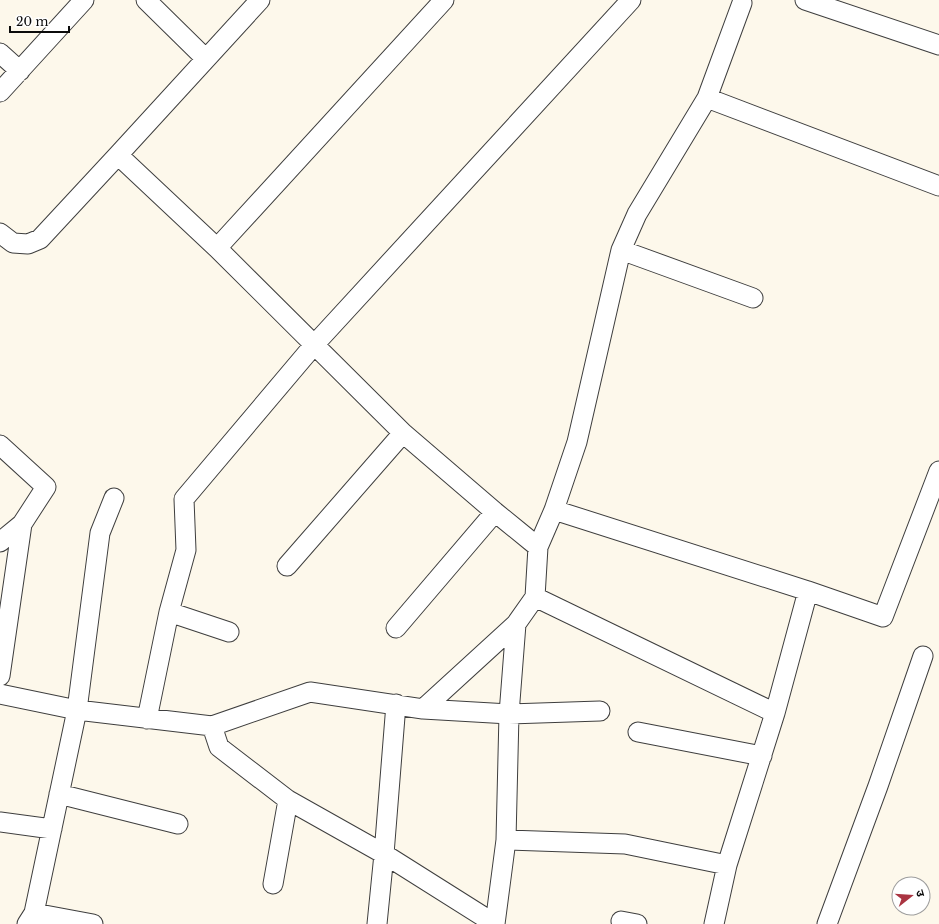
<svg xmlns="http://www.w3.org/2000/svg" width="939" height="924" viewBox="0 0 939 924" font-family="'Libre Baskerville','Noto Sans Devanagari',serif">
	<rect width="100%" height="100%" fill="#fdf8eb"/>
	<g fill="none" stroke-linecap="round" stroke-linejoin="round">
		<g stroke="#3e3e3e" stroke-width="21">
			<path id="minor" d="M146 0 206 59
				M805 0 939 45
				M0 53 20 71
				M0 92 84 0
				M707 98 939 186
				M118 155 217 248 403 433 495 512 538 547
				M0 233 13 243 28 244 40 239 118 155 260 0
				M217 248 444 0
				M621 250 753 298
				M0 445 46 487 22 524 0 542
				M554 510 808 591
				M287 566 403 433
				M535 597 775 713
				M169 612 229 632
				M396 628 495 512
				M0 676 22 524
				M0 694 77 710 212 726 310 692 423 709 509 714 600 711
				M423 709 516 624
				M147 719 169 612 186 550 184 499 314 345 631 0
				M212 726 219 747 288 800 384 854 495 924 506 840 509 714 516 624 535 597 538 547 554 510 577 442 621 250 637 214 707 98 742 3
				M638 732 762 756
				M59 794 178 824
				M0 822 52 829
				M506 840 625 844 727 865
				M273 884 288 800
				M34 913 93 924
				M621 921 637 924
				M27 924 34 913 77 710 100 533 114 498
				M377 924 384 854 396 704
				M714 924 727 865 775 713 808 591 883 617 939 471
				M827 924 878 786 923 656"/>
		</g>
		<use href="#minor" stroke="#fff" stroke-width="19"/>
	</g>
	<g transform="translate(911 896) rotate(73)"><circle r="19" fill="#ffffff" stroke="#9d9d9d"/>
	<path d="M0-3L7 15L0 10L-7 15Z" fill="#aa3441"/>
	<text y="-6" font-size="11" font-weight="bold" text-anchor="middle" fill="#0b0b0b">उ</text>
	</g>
	<path d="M10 26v6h59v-6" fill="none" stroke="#0b0b0b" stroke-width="2"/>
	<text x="16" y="26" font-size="12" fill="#0b0b0b" stroke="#ffffff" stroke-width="3" paint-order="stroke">20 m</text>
</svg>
